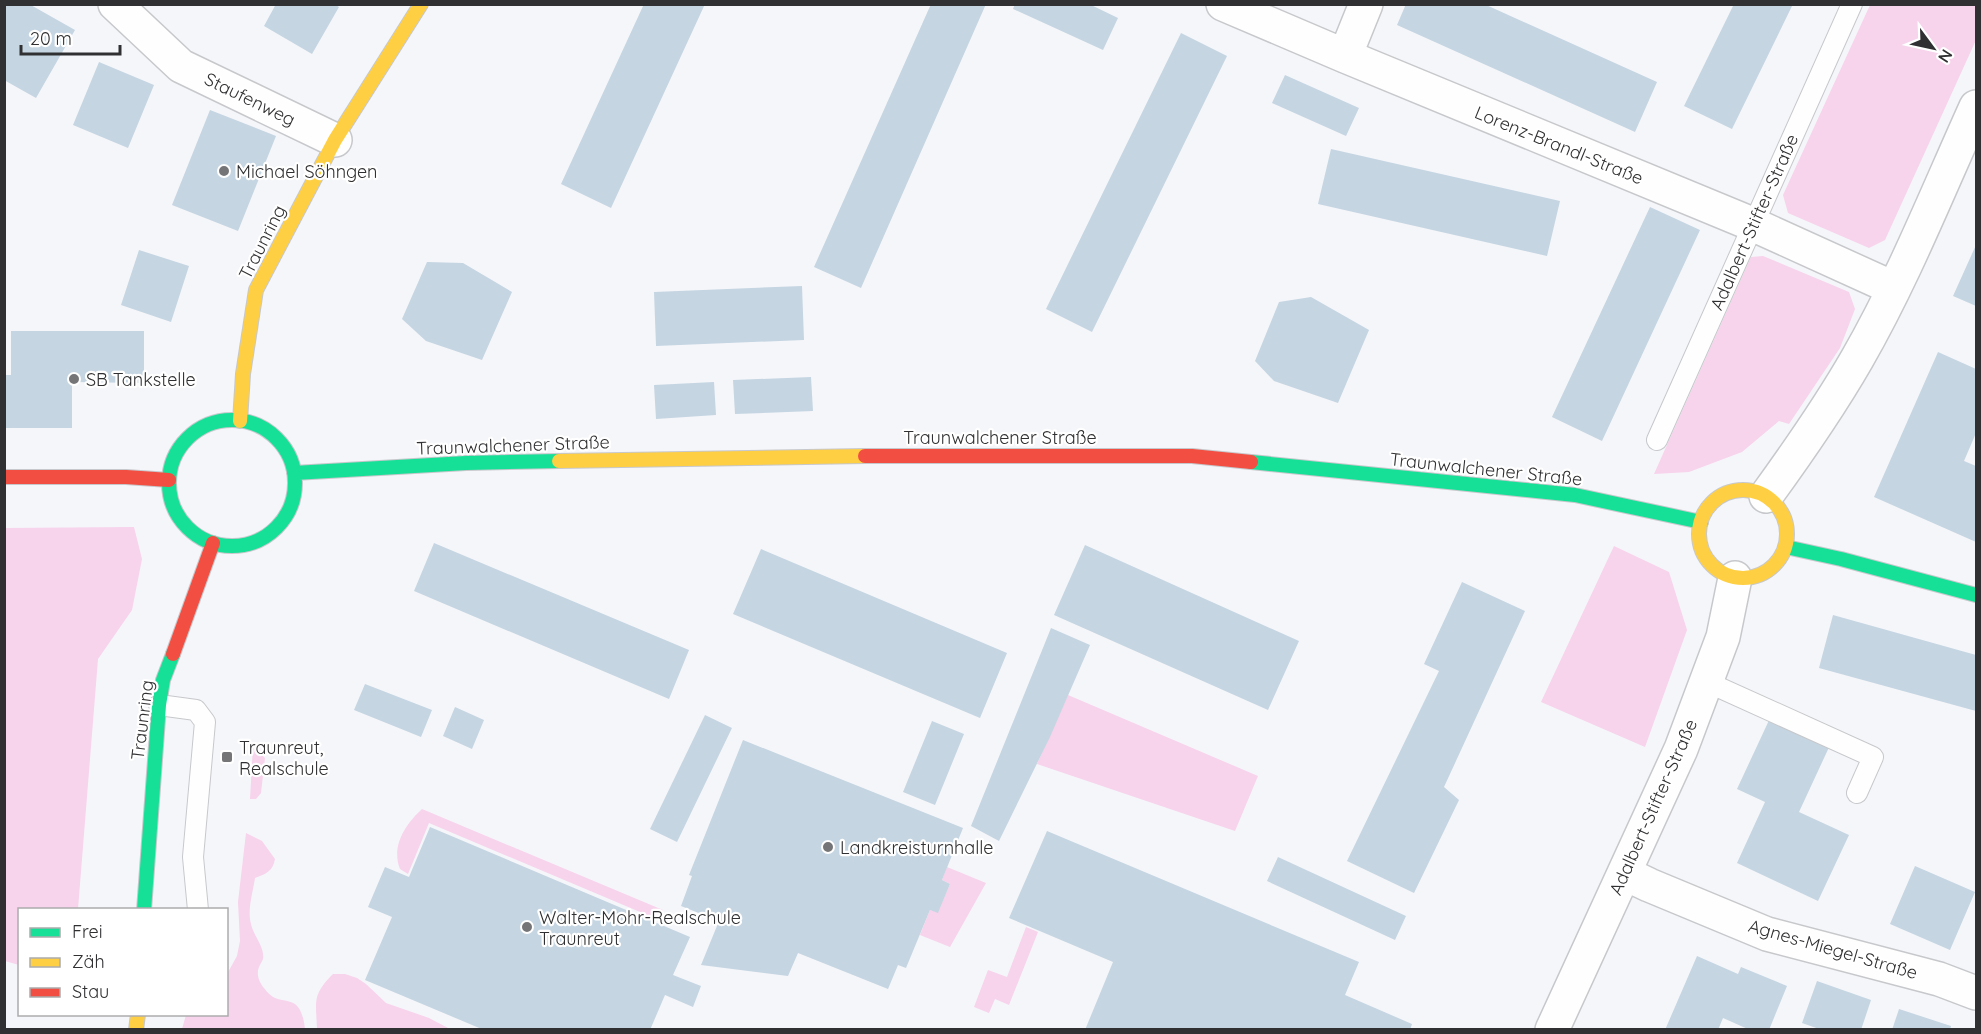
<svg xmlns="http://www.w3.org/2000/svg" width="1981" height="1034" viewBox="0 0 1981 1034" font-family="Quicksand,sans-serif">
	<rect width="100%" height="100%" fill="#f5f6fa"/>
	<path fill="#f7d3ec" d="M1870 5H1976V40L1885 240 1869 248 1788 213 1783 195Z
		M1763 256 1849 292 1855 309 1840 348 1789 424 1779 421 1742 452 1689 472 1654 474 1751 257Z
		M134 527 142 559 132 610 98 659 78 909 20 910 19 965 5 961V528Z
		M1614 546 1669 572 1687 630 1645 747 1541 702Z
		M1068 695 1258 776 1235 831 1037 764Z
		M253 746 265 758 261 793 256 799H250Z
		M422 809 663 910 659 920 429 823 408 874 400 869C391 846 405 825 422 809Z
		M246 833 262 841 275 859C273 871 266 874 255 878 253 892 247 910 251 924 253 935 265 947 263 959 262 962 260 964 259 967 256 974 259 982 264 988 280 1012 300 986 305 1029H182L186 1015 226 1014 227 974 237 956 240 941 238 902Z
		M947 867 986 883 950 947 920 935 930 910 938 912 950 884 942 880Z
		M1026 927 1038 932 1009 1005 995 999 989 1013 974 1007 988 970 1007 977Z
		M333 974H345L357 978 366 984 386 1003 429 1018 450 1029H317C316 1001 312 995 333 974Z"/>
	<path fill="#c5d5e2" d="M5 4H29L75 30 36 98 4 80Z
		M276 4H334L339 7 312 54 264 26Z
		M644 4H705L611 208 561 184Z
		M931 4H986L861 288 814 267Z
		M1015 4H1089L1118 18 1103 50 1013 9Z
		M1406 4H1484L1657 82 1635 132 1397 25Z
		M1734 4H1793L1732 129 1684 106Z
		M1181 33 1227 56 1092 332 1046 309Z
		M99 62 154 85 128 148 73 125Z
		M1285 75 1359 108 1346 136 1272 103Z
		M210 110 276 136 238 231 172 205Z
		M1331 149 1560 201 1547 256 1318 204Z
		M1650 207 1700 230 1602 441 1552 417Z
		M1976 245V306L1953 296Z
		M139 250 189 266 171 322 121 305Z
		M427 262 463 263 512 292 482 360 426 341 402 319Z
		M802 286 804 340 656 346 654 292Z
		M1311 297 1369 330 1338 403 1274 381 1255 361 1279 302Z
		M11 331H144V383L72 382V428H4V375H11Z
		M1938 352 1976 369V433L1964 461 1976 466V542L1874 497Z
		M811 377 813 411 735 414 733 380Z
		M714 382 716 415 656 419 654 385Z
		M434 543 689 650 669 699 414 591Z
		M1085 545 1299 641 1268 710 1054 615Z
		M761 549 1007 653 980 718 733 614Z
		M1462 582 1525 611 1444 787 1459 800 1414 893 1347 861 1439 671 1424 664Z
		M1833 615 1976 655V711L1819 668Z
		M1051 628 1090 645 1050 737 999 841 971 826Z
		M365 684 432 710 421 737 354 710Z
		M455 707 484 720 472 749 443 736Z
		M705 715 732 728 677 842 650 829Z
		M1771 716 1831 743 1799 812 1849 835 1818 901 1737 863 1765 802 1737 789Z
		M932 721 964 734 935 805 903 792Z
		M743 740 963 828 942 880 950 884 938 913 930 910 906 968 898 965 888 989 798 953 788 976 701 965 719 921 681 906 692 876 689 875Z
		M430 827 690 937 673 975 701 986 693 1007 665 995 650 1030H484L365 980 392 917 368 907 385 867 409 877Z
		M1047 831 1359 962 1345 995 1412 1024 1410 1030H1085L1113 962 1009 918Z
		M1278 857 1406 916 1395 940 1267 881Z
		M1915 866 1975 892 1950 950 1890 924Z
		M1697 956 1738 974 1741 967 1787 986 1769 1030H1750L1723 1018 1718 1030H1665Z
		M1817 981 1871 1000 1861 1030H1822L1802 1023Z
		M1899 1009 1951 1026 1950 1030H1892Z"/>
	<g fill="none" stroke-linecap="round" stroke-linejoin="round">
		<g stroke="#c7c8cb" stroke-width="22">
			<path id="lane" d="M1657 440 1852 4
				M1707 682 1873 757 1857 793
				M159 705 196 710 205 722 193 857 198 910"/>
		</g>
		<g stroke="#c7c8cb" stroke-width="36">
			<path id="street" d="M115 4 181 66 335 140
				M1223 4 1345 56 1752 224 1893 288
				M1345 56 1366 4
				M1766 496C1798 452 1830 406 1857 359 1903 279 1938 191 1976 107
				M1624 873 1649 885 1767 934 1939 979 1976 993
				M1552 1030 1681 749 1723 637 1735 578"/>
		</g>
		<g stroke="#c7c8cb" stroke-width="16">
			<path id="fast" d="M169 483a63 63 0 1 1 126 0a63 63 0 1 1-126 0Z
				M1251 462 1575 495 1701 522
				M294 473 466 463 559 461
				M1786 547 1841 559 1976 595
				M144 910 159 705 163 680 173 654"/>
		</g>
		<g stroke="#c7c8cb" stroke-width="16">
			<path id="slow" d="M240 421 243 374 256 290 335 140 421 4
				M559 461 865 456
				M1699 534a44 44 0 1 1 88 0a44 44 0 1 1-88 0Z
				M136 1030 138 1014"/>
		</g>
		<g stroke="#c7c8cb" stroke-width="16">
			<path id="jam" d="M865 456H1192L1251 462
				M4 477H126L169 480
				M173 654 213 543"/>
		</g>
		<use href="#lane" stroke="#fefefe" stroke-width="20"/>
		<use href="#street" stroke="#fefefe" stroke-width="33"/>
		<use href="#fast" stroke="#16e098" stroke-width="14"/>
		<use href="#slow" stroke="#ffcf43" stroke-width="14"/>
		<use href="#jam" stroke="#f24e42" stroke-width="14"/>
	</g>
	<g fill="#757578" stroke="#fff" stroke-width="2">
		<circle cx="224" cy="171" r="6"/>
		<circle cx="74" cy="379" r="6"/>
		<rect x="221" y="751" width="12" height="12" rx="3"/>
		<circle cx="828" cy="847" r="6"/>
		<circle cx="527" cy="927" r="6"/>
	</g>
	<g text-anchor="middle" dominant-baseline="central" stroke-width="4.5" stroke-linejoin="round" paint-order="stroke">
		<g font-size="18" fill="#303032" stroke="#fff">
			<text transform="translate(250 99) rotate(26)">Staufenweg</text>
			<text transform="translate(1559 145) rotate(22)">Lorenz-Brandl-Straße</text>
			<text transform="translate(1754 222) rotate(-66)">Adalbert-Stifter-Straße</text>
			<text transform="translate(262 242) rotate(-63)">Traunring</text>
			<text x="1000" y="437">Traunwalchener Straße</text>
			<text transform="translate(513 445) rotate(-2)">Traunwalchener Straße</text>
			<text transform="translate(1486 469) rotate(6)">Traunwalchener Straße</text>
			<text transform="translate(142 720) rotate(-83)">Traunring</text>
			<text transform="translate(1653 807) rotate(-66)">Adalbert-Stifter-Straße</text>
			<text transform="translate(1833 949) rotate(16)">Agnes-Miegel-Straße</text>
		</g>
		<g font-size="18" fill="#303032" stroke="#fff" text-anchor="start">
			<text x="236" y="171">Michael Söhngen</text>
			<text x="86" y="379">SB Tankstelle</text>
			<text x="239" y="747">Traunreut,<tspan x="239" dy="21">Realschule</tspan></text>
			<text x="840" y="847">Landkreisturnhalle</text>
			<text x="539" y="917">Walter-Mohr-Realschule<tspan x="539" dy="21">Traunreut</tspan></text>
		</g>
	</g>
	<rect width="1981" height="1034" fill="none" stroke="#303032" stroke-width="12"/>
	<rect x="18" y="908" width="210" height="108" fill="#ffffff" stroke="#acacad" stroke-width="1.5"/>
	<rect x="30" y="928" width="30" height="9" fill="#16e098" stroke="#acacad" stroke-width="1.5"/>
	<text x="72" y="938" font-size="18" fill="#303032">Frei</text>
	<rect x="30" y="958" width="30" height="9" fill="#ffcf43" stroke="#acacad" stroke-width="1.5"/>
	<text x="72" y="968" font-size="18" fill="#303032">Zäh</text>
	<rect x="30" y="988" width="30" height="9" fill="#f24e42" stroke="#acacad" stroke-width="1.5"/>
	<text x="72" y="998" font-size="18" fill="#303032">Stau</text>
	<g transform="translate(1933 48) rotate(123)" stroke="#ffffff" stroke-width="4.5" paint-order="stroke">
	<path d="M0-4.5L10 22L0 15L-10 22Z" fill="#303032"/>
	<text y="-9" font-size="16" font-weight="bold" text-anchor="middle" fill="#303032">N</text>
	</g>
	<path d="M21 45v9h99v-9" fill="none" stroke="#303032" stroke-width="3"/>
	<text x="30" y="45" font-size="18" fill="#303032" stroke="#ffffff" stroke-width="4.5" paint-order="stroke">20 m</text>
</svg>
